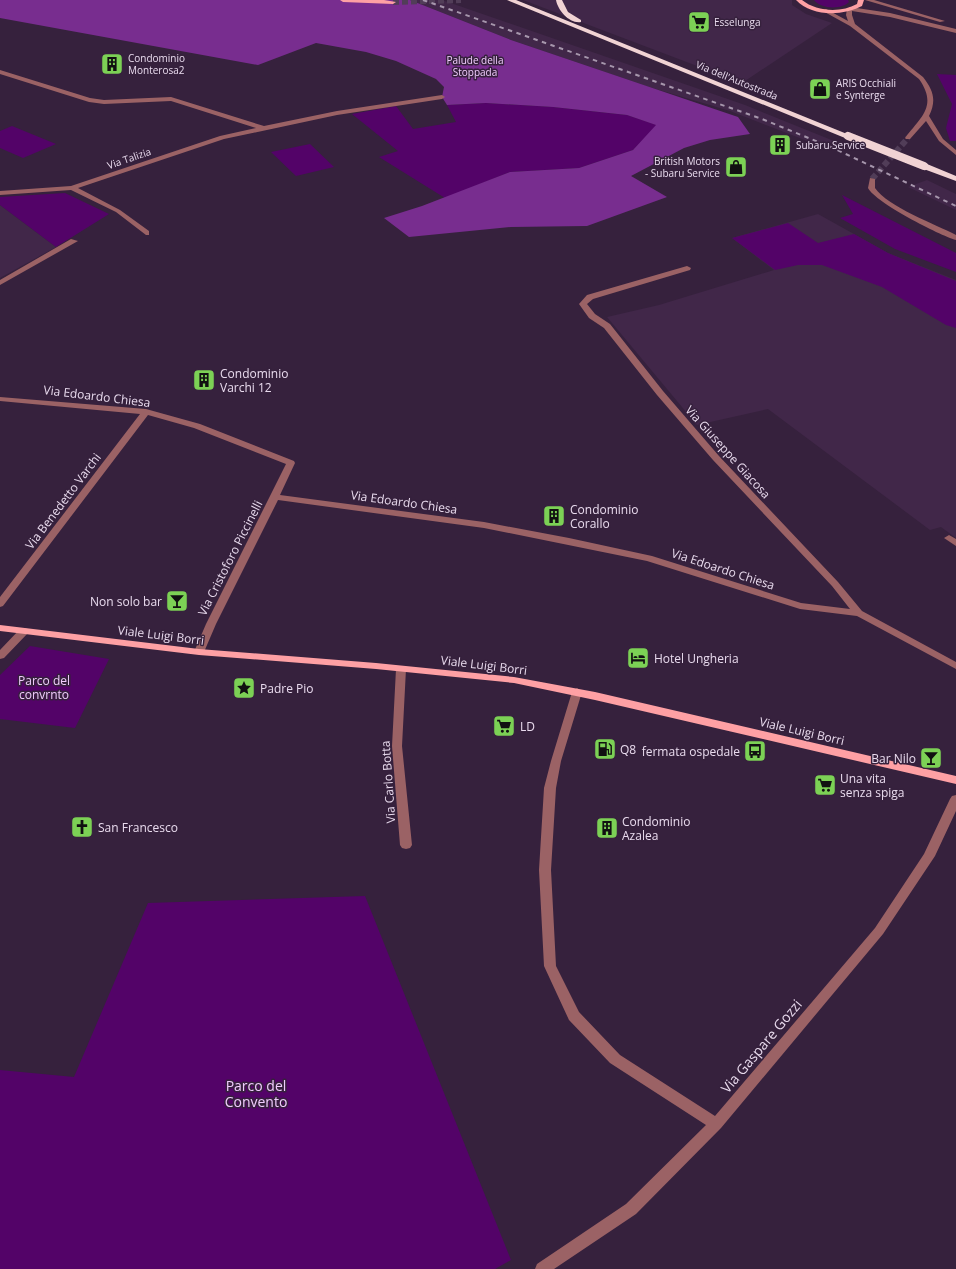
<svg xmlns="http://www.w3.org/2000/svg" width="956" height="1269" viewBox="0 0 956 1269" font-family="'Open Sans',sans-serif">
	<rect width="100%" height="100%" fill="#36213d"/>
	<path fill="#412749" d="M410 0H442L745 105 834 141 823 147 730 111 649 87 511 40Z
		M523 0H792V5L806 14 832 23 742 83Z
		M927 180 956 194V210L908 187Z
		M0 205 56 247 0 278Z
		M818 214 888 253 956 280V538L941 527 930 530 768 409 697 425 607 317 659 305 774 270 732 238Z"/>
	<path fill="#530368" d="M814 0H848L849 2C841 10 821 9 814 0Z
		M937 74 956 75V141H950L946 128 952 104Z
		M486 103 553 107 627 115 657 125 633 150 579 168 510 172 445 198 379 157 398 151 352 114 396 106 413 129 456 122 447 105Z
		M12 126 56 144 23 158 0 148V131Z
		M310 144 334 167 296 176 271 152Z
		M65 193 109 214 56 247 0 205V197Z
		M842 195 956 253V272L895 249 840 218 853 214Z
		M788 223 818 243 854 234 888 253 956 281V328L946 325 882 287 822 265H798L775 270 732 238Z
		M30 646 109 659 75 728 0 719V675Z
		M365 896 511 1260 495 1269H0V1070L74 1077 148 903Z"/>
	<path fill="#782d8f" d="M0 0H410L511 40 738 117 750 134 710 140 684 148 631 176 667 197 587 226 511 227 409 237 384 218 422 206 510 172 579 168 633 150 656 125 627 115 553 107 486 103 447 105 442 97 444 87 436 79 396 61 366 52 316 43 258 65 0 18Z"/>
	<g fill="none" stroke-linecap="round" stroke-linejoin="round">
		<path stroke="#513d58" stroke-width="6" stroke-dasharray="6 3" stroke-linecap="butt" d="M872 179 908 138"/>
		<path stroke="#513d58" stroke-width="6" stroke-dasharray="6 3" stroke-linecap="butt" d="M393 2 461 0"/>
		<path fill="#9b6265" fill-rule="evenodd" d="M865 0H874L945 21 940 22Z
			M850 7 890 13 956 29V33L890 17 852 11V15L855 24 923 77C933 90 937 100 929 116L943 139 956 150V155L939 141 926 121 910 139H906L905 138C921 117 938 106 919 79L850 26 821 10 826 9 848 21 846 15 847 9Z
			M0 70 90 98 104 100 171 97 264 126 337 111 442 95 445 97 442 99 337 115 224 139 78 188 120 210 149 231V235H146L116 212 71 190 0 195V191L71 186 220 136 256 128 171 101 104 104 89 102 0 74Z
			M870 178 875 179V188C888 207 935 224 956 235V240C939 235 876 203 868 188Z
			M71 239 78 241 0 285V280Z
			M687 266 691 268 690 270 593 299 587 304 595 314 610 324 663 391 719 456 838 582 862 611 956 662V669L857 616 800 609 647 561 484 528 278 500 216 624 204 652 203 654H195L194 652 206 624 286 464 194 428 148 415 3 606 0 607V597L140 414 0 401V397L146 409 200 424 294 461 295 463 280 495 484 522 569 538 652 556 801 603 850 609 832 586 713 460 657 395 604 328 589 318 579 304 587 295Z
			M949 535 956 539V546L944 538Z
			M24 628 28 629 29 631 28 633 4 658 0 659V650L20 629Z
			M401 666 406 669 402 746 412 845 410 848 406 849 402 848 400 845 392 746 396 669Z
			M577 688 582 692 561 761 556 788 551 870 556 966 579 1012 620 1055 715 1116 875 928 924 854 950 799 952 796 956 795V811L935 856 883 934 721 1128 636 1214 554 1269H535L537 1264 626 1204 706 1125 610 1063 569 1020 544 966 539 870 544 788 551 761 572 692Z"/>
		<path fill="#fea0a4" fill-rule="evenodd" d="M340 0H384L396 2 393 4 343 2Z
			M796 0H802C817 12 841 13 857 4L858 0H864L862 6C843 16 812 17 796 0Z
			M0 625 199 649 376 663 514 677 595 692 956 776V784L595 700 514 683 376 669 199 655 0 631Z"/>
		<path fill="#f1d3d4" fill-rule="evenodd" d="M507 0H516L852 136 845 138Z
			M556 0H562L568 12 581 20V22C570 24 558 11 556 0Z
			M921 164H927L956 176V181L921 168Z"/>
		<path stroke="#a696ac" stroke-width="2" stroke-dasharray="4.5 4.5" stroke-linecap="butt" d="M423 0 762 119 833 148 956 206"/>
		<path stroke="#f1d3d4" stroke-width="8" d="M848 136 924 166"/>
	</g>
	<defs>
		<g id="supermarket-square" transform="scale(1.15)"><rect x="-9" y="-9" width="18" height="18" rx="4" fill="#7cd155" stroke="#36213d"/><path d="M-6-5.5h2.5l.6 2H6L4.5 2H-2.5L-4.4-4H-6ZM-1.5 3.2a1.3 1.3 0 1 0 .1 0ZM3 3.2a1.3 1.3 0 1 0 .1 0Z" fill="#111"/></g>
		<g id="building-square" transform="scale(1.15)"><rect x="-9" y="-9" width="18" height="18" rx="4" fill="#7cd155" stroke="#36213d"/><path d="M-4-6H4V6H1V3H-1V6H-4ZM-2.5-4.3h1.7v1.8h-1.7ZM.8-4.3h1.7v1.8H.8ZM-2.5-1h1.7V.8h-1.7ZM.8-1h1.7V.8H.8Z" fill="#111"/></g>
		<g id="shop-square" transform="scale(1.15)"><rect x="-9" y="-9" width="18" height="18" rx="4" fill="#7cd155" stroke="#36213d"/><path d="M-5-2.5h2.3a2.7 3.5 0 0 1 5.4 0H5L5.5 6h-11ZM-1.5-2.5h3a1.5 2.3 0 0 0-3 0Z" fill="#111"/></g>
		<g id="bar-square" transform="scale(1.15)"><rect x="-9" y="-9" width="18" height="18" rx="4" fill="#7cd155" stroke="#36213d"/><path d="M-6-5H6L.8 .8V4.5H3.5V6h-7V4.5H-.8V.8Z" fill="#111"/></g>
		<g id="hotel-square" transform="scale(1.15)"><rect x="-9" y="-9" width="18" height="18" rx="4" fill="#7cd155" stroke="#36213d"/><path d="M-6-4.5h1.5V1H6V5H4.5V3h-9V5H-6ZM-4 0a1.8 1.8 0 1 1 3.6 0ZM.5 0V-2.5h3Q6-2.5 6 0Z" fill="#111"/></g>
		<g id="sight-square" transform="scale(1.15)"><rect x="-9" y="-9" width="18" height="18" rx="4" fill="#7cd155" stroke="#36213d"/><path d="M0-6L1.8-2.2L6-1.7L2.9 1.2L3.7 5.4L0 3.3L-3.7 5.4L-2.9 1.2L-6-1.7L-1.8-2.2Z" fill="#111"/></g>
		<g id="fuel-square" transform="scale(1.15)"><rect x="-9" y="-9" width="18" height="18" rx="4" fill="#7cd155" stroke="#36213d"/><path d="M-5.5-6h7V0h2V4h1.3V-2.5L3-4.5l.8-.8L6-3V5H2.5V1h-1V6h-7ZM-4.2-4.7v3.2H.2V-4.7Z" fill="#111"/></g>
		<g id="bus-square" transform="scale(1.15)"><rect x="-9" y="-9" width="18" height="18" rx="4" fill="#7cd155" stroke="#36213d"/><path d="M-5-6H5V4H4V6H2V4H-2V6H-4V4H-5ZM-3.5-4V0h7V-4ZM-3.5 1.2v1.5H-2V1.2ZM2 1.2v1.5H3.5V1.2Z" fill="#111"/></g>
		<g id="church-square" transform="scale(1.15)"><rect x="-9" y="-9" width="18" height="18" rx="4" fill="#7cd155" stroke="#36213d"/><path d="M-1.2-6h2.4v3.5h3.3v2.4h-3.3V6h-2.4V-.1h-3.3v-2.4h3.3Z" fill="#111"/></g>
	</defs>
	<g fill-rule="evenodd">
		<use href="#supermarket-square" x="699" y="22"/>
		<use href="#building-square" x="112" y="64"/>
		<use href="#shop-square" x="820" y="89"/>
		<use href="#building-square" x="780" y="145"/>
		<use href="#shop-square" x="736" y="167"/>
		<use href="#building-square" x="204" y="380"/>
		<use href="#building-square" x="554" y="516"/>
		<use href="#bar-square" x="177" y="601"/>
		<use href="#hotel-square" x="638" y="658"/>
		<use href="#sight-square" x="244" y="688"/>
		<use href="#supermarket-square" x="504" y="726"/>
		<use href="#fuel-square" x="605" y="749"/>
		<use href="#bus-square" x="755" y="751"/>
		<use href="#bar-square" x="931" y="758"/>
		<use href="#supermarket-square" x="825" y="785"/>
		<use href="#church-square" x="82" y="827"/>
		<use href="#building-square" x="607" y="828"/>
	</g>
	<g text-anchor="middle" dominant-baseline="central" stroke-width="3" stroke-linejoin="round" paint-order="stroke">
		<g font-size="10" fill="#e9dbee" stroke="#36213d" text-anchor="start">
			<text x="714" y="22">Esselunga</text>
			<text x="128" y="58">Condominio<tspan x="128" dy="12">Monterosa2</tspan></text>
			<text x="836" y="83">ARIS Occhiali<tspan x="836" dy="12">e Synterge</tspan></text>
			<text x="796" y="145">Subaru Service</text>
			<text x="720" y="161" text-anchor="end">British Motors<tspan x="720" dy="12">- Subaru Service</tspan></text>
		</g>
		<g font-size="10" fill="#f1ccfe" stroke="#36213d">
			<text x="475" y="60">Palude della<tspan x="475" dy="12">Stoppada</tspan></text>
		</g>
		<g font-size="10" fill="#e9dbee" stroke="#36213d">
			<text transform="translate(737 80) rotate(22)">Via dell'Autostrada</text>
			<text transform="translate(129 158) rotate(-19)">Via Talizia</text>
		</g>
		<g font-size="12" fill="#e9dbee" stroke="#36213d" text-anchor="start">
			<text x="220" y="373">Condominio<tspan x="220" dy="14">Varchi 12</tspan></text>
			<text x="570" y="509">Condominio<tspan x="570" dy="14">Corallo</tspan></text>
			<text x="162" y="601" text-anchor="end">Non solo bar</text>
			<text x="654" y="658">Hotel Ungheria</text>
			<text x="260" y="688">Padre Pio</text>
			<text x="520" y="726">LD</text>
			<text x="620" y="749">Q8</text>
			<text x="740" y="751" text-anchor="end">fermata ospedale</text>
			<text x="916" y="758" text-anchor="end">Bar Nilo</text>
			<text x="840" y="778">Una vita<tspan x="840" dy="14">senza spiga</tspan></text>
			<text x="622" y="821">Condominio<tspan x="622" dy="14">Azalea</tspan></text>
			<text x="98" y="827">San Francesco</text>
		</g>
		<g font-size="12" fill="#e9dbee" stroke="#36213d">
			<text transform="translate(97 396) rotate(7)">Via Edoardo Chiesa</text>
			<text transform="translate(728 452) rotate(48)">Via Giuseppe Giacosa</text>
			<text transform="translate(63 501) rotate(-53)">Via Benedetto Varchi</text>
			<text transform="translate(404 502) rotate(8)">Via Edoardo Chiesa</text>
			<text transform="translate(230 558) rotate(-63)">Via Cristoforo Piccinelli</text>
			<text transform="translate(723 569) rotate(18)">Via Edoardo Chiesa</text>
			<text transform="translate(161 635) rotate(7)">Viale Luigi Borri</text>
			<text transform="translate(484 665) rotate(7)">Viale Luigi Borri</text>
			<text transform="translate(802 731) rotate(13)">Viale Luigi Borri</text>
			<text transform="translate(388 782) rotate(-94)">Via Carlo Botta</text>
		</g>
		<g font-size="12" fill="#f1ccfe" stroke="#36213d">
			<text x="44" y="680">Parco del<tspan x="44" dy="14">convrnto</tspan></text>
		</g>
		<g font-size="14" fill="#e9dbee" stroke="#36213d">
			<text transform="translate(761 1046) rotate(-50)">Via Gaspare Gozzi</text>
		</g>
		<g font-size="14" fill="#f1ccfe" stroke="#36213d">
			<text x="256" y="1085">Parco del<tspan x="256" dy="16">Convento</tspan></text>
		</g>
	</g>
</svg>
